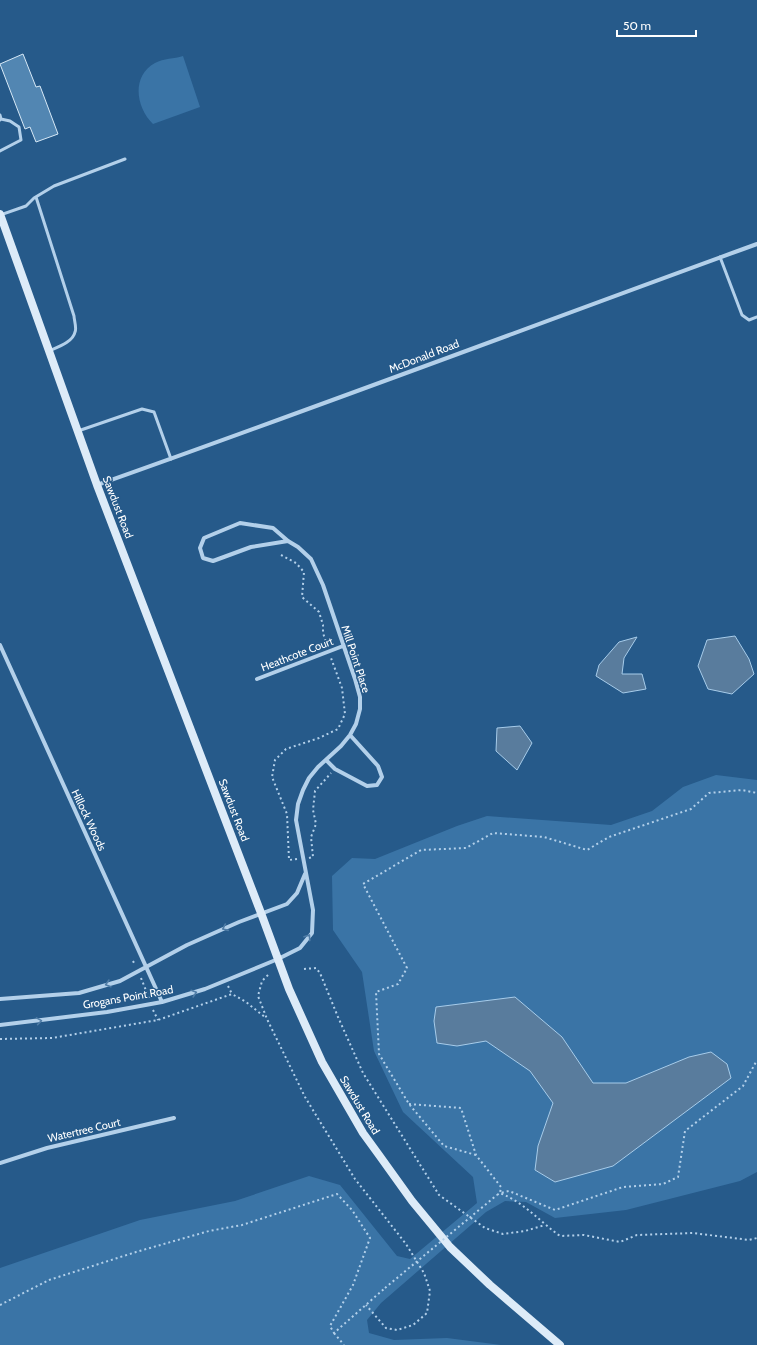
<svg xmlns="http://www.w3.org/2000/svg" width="757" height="1345" viewBox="0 0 757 1345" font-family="Cabin,sans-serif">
	<rect width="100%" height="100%" fill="#265a8a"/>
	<path fill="#3a74a6" d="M183 56 200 107 153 124C136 108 131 76 155 63 164 58 174 59 183 56Z
		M716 775 757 780V1172L740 1181 626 1210 555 1218 526 1202 505 1201 486 1212 381 1303 367 1320 369 1333 394 1340 447 1338 501 1345H0V1268L140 1220 235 1201 309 1176 340 1185 397 1256 410 1259 477 1203 473 1177 403 1112 374 1051 362 972 333 930 332 876 352 858 375 859 457 826 487 816 611 825 652 811 683 787Z"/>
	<path fill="#597c9d" stroke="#a7ccea" d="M735 636 749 659 754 674 732 694 708 689 698 666 707 640Z
		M637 637 624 658 622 674H642L646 689 623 693 596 676 599 665 619 642Z
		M520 726 532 743 517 770 496 751 497 728Z
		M515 997 562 1037 593 1083H626L689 1057 711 1052 727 1064 731 1078 613 1166 555 1182 535 1170 538 1146 553 1103 530 1071 486 1041 457 1046 437 1043 434 1021 436 1007Z"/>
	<path fill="#5286b2" stroke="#d7e9f7" d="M23 54 36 87 40 86 58 134 36 142 30 127 25 129 0 64Z"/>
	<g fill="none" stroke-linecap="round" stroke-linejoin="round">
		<path stroke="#b3d0ea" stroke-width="2" stroke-dasharray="2 3" stroke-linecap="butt" d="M281 555 296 563 304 572 302 597 319 612 323 625V633L327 645
			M309 858 313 857 311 837 316 824 313 810 315 791 331 773
			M297 859 289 860 287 814 272 777 275 760 286 749 319 738 338 729 345 714 342 688 331 658
			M133 961 135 965
			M304 969 316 968 320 973 338 1017 363 1073 439 1195 485 1228 503 1234 525 1231 545 1225
			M268 975 262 981 258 996 267 1019 305 1097 355 1179 406 1244 424 1273 430 1291 427 1313 413 1325 397 1330 386 1328 366 1305
			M141 978 149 998
			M228 986 232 994
			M153 1010 158 1020
			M0 1039 52 1038 158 1020 232 994 246 1002 266 1018
			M409 1104 461 1108 476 1155 501 1187 500 1193 509 1191 555 1210 623 1187 663 1184 678 1177 685 1131 743 1086 757 1060
			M476 1155 444 1146 409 1104 379 1054 376 992 398 984 407 968 363 884 421 850 466 848 493 833 544 837 587 850 609 837 691 809 709 793 742 790 757 793
			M497 1195 500 1193C525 1203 539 1221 560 1236L584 1235 620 1242 637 1235 693 1233 749 1240 757 1238
			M0 1305 49 1280 136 1252 209 1231 242 1225 337 1194 352 1210 370 1238 353 1285 330 1326 334 1333 385 1288
			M334 1333 344 1345"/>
		<path stroke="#b3d0ea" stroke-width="3" d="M0 115 1 119 0 120
			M0 151 21 140 19 127 10 121 1 119
			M36 197 74 316C74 320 77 328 75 332 73 342 58 347 49 351
			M0 215 26 206 34 198 54 186 125 159
			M720 257 742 315 749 320 757 317
			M78 431 142 409 154 412 171 459"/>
		<path stroke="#b3d0ea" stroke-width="4" d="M97 485C318 407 537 324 757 244
			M0 645 162 1002
			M257 679 343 646
			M326 760 335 769 367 786 377 785 382 777 378 766 350 735
			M0 999 79 993 120 981 187 945 239 922 287 904 297 893 305 874
			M0 1025 107 1012 162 1002 205 989 278 959 300 948 312 933 313 910 296 820 298 804 303 790 309 778 318 767 341 746 350 735 356 724 360 709V697L355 679 323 585 311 559 298 547 288 541 273 528 240 523 204 538 200 548 203 558 213 561 251 547 288 541
			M0 1163 47 1148 174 1118"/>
		<path stroke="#ddebf8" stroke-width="8" d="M0 214 97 485 261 913 289 989 322 1062 363 1133 379 1155 412 1201 450 1247 490 1285 560 1345"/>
		<path stroke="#b3d0ea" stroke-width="2" stroke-dasharray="2 3" stroke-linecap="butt" d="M385 1288 497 1195"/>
	</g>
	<defs><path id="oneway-chevron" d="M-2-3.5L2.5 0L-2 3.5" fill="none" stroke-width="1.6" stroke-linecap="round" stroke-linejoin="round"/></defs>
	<g stroke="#507da7">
		<use href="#oneway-chevron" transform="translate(225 928) rotate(156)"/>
		<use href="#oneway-chevron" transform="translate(308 937) rotate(-56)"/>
		<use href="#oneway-chevron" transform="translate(108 984) rotate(164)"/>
		<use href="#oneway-chevron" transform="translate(194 993) rotate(-17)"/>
		<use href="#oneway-chevron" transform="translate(39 1021) rotate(-9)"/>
	</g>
	<g text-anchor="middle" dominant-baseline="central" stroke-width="3" stroke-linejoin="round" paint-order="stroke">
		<g font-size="11" fill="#fff" stroke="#265a8a">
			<text transform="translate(424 356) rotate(-21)">McDonald Road</text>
			<text transform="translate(118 507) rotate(69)">Sawdust Road</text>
			<text transform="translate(297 654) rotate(-21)">Heathcote Court</text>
			<text transform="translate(356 659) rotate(72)">Mill Point Place</text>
			<text transform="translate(234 810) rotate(69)">Sawdust Road</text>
			<text transform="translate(89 820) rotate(65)">Hillock Woods</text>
			<text transform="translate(128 997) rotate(-10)">Grogans Point Road</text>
			<text transform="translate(360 1105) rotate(59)">Sawdust Road</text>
			<text transform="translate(84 1130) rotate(-13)">Watertree Court</text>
		</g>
	</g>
	<path d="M617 30v6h79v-6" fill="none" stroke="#ffffff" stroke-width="2"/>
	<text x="623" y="30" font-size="12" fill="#ffffff" stroke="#265a8a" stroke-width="3" paint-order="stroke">50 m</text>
</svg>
